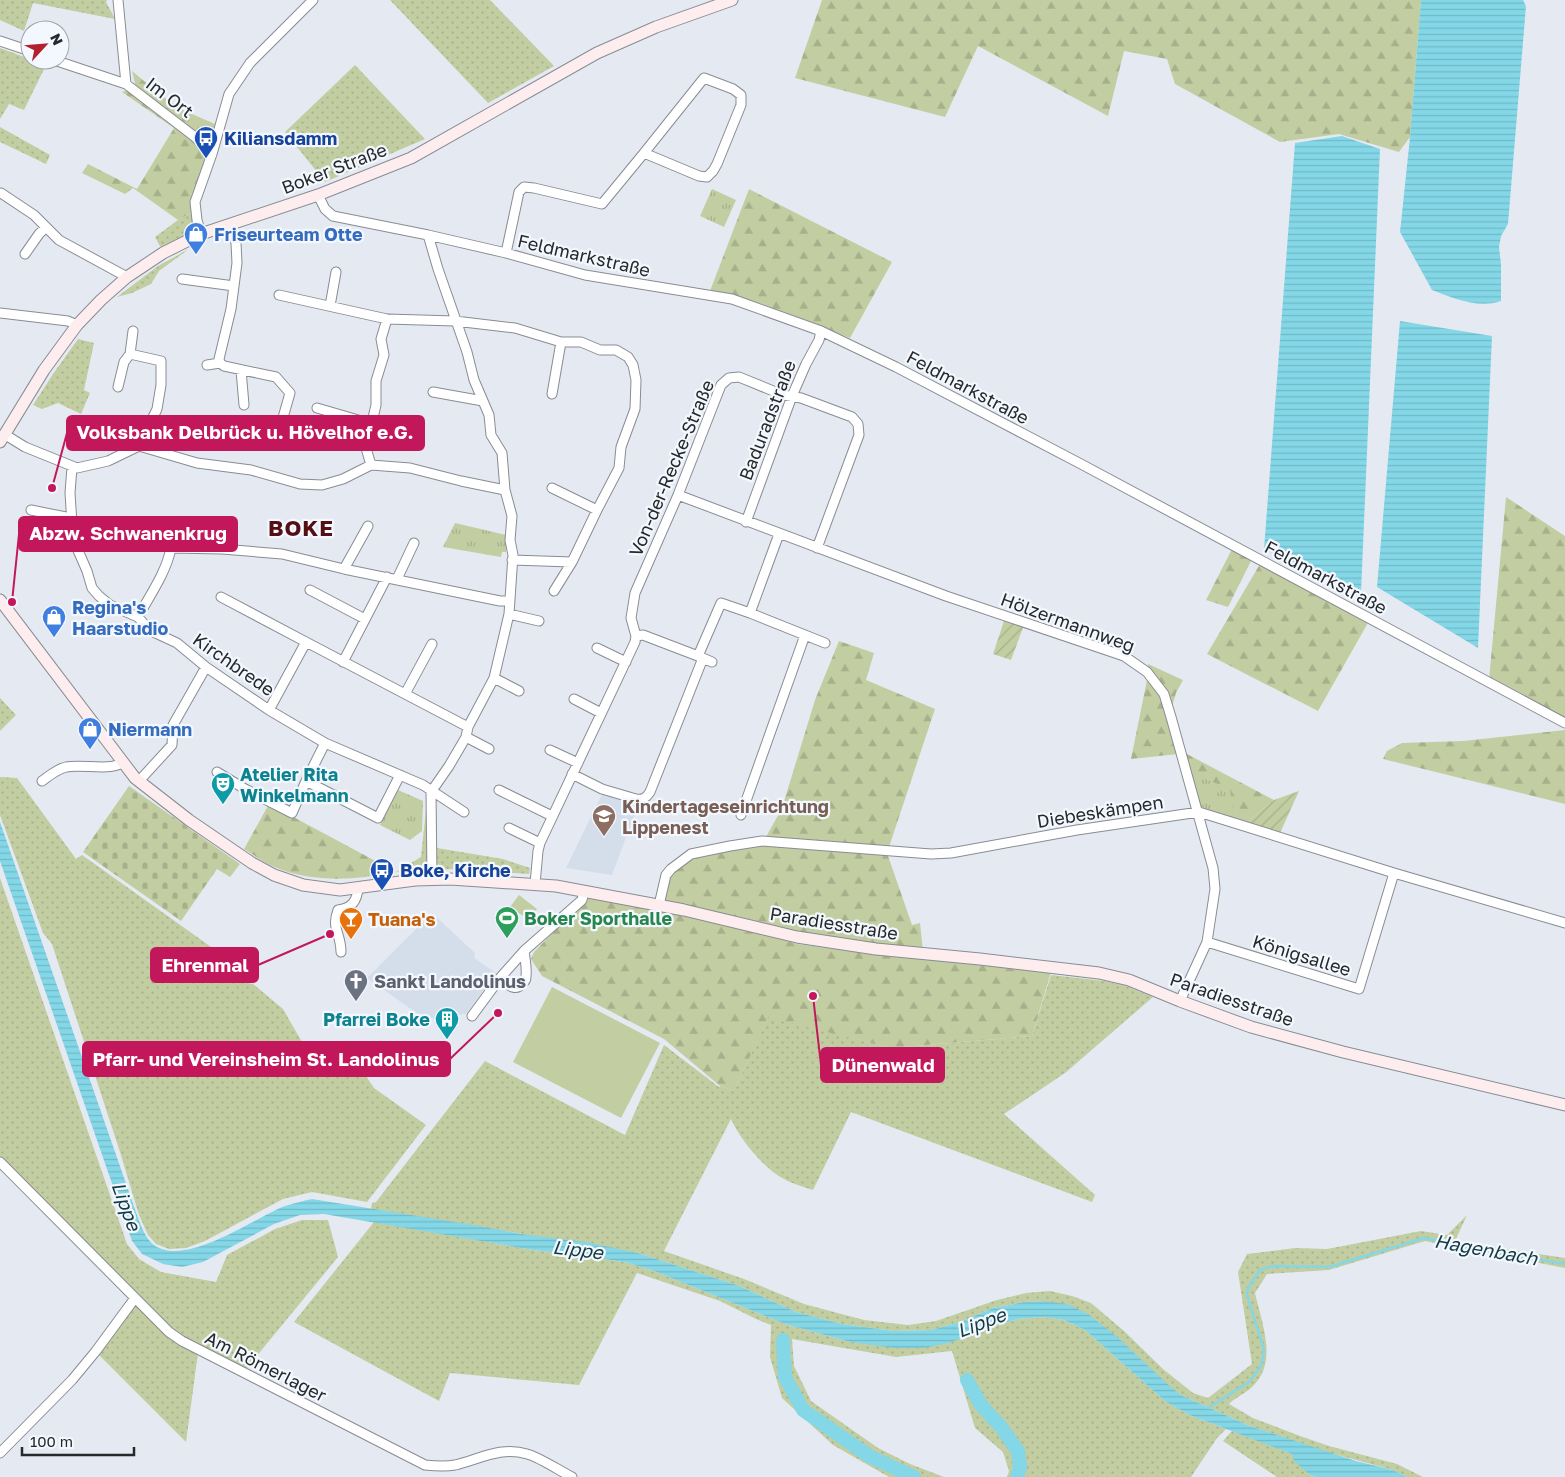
<svg xmlns="http://www.w3.org/2000/svg" width="1565" height="1477" viewBox="0 0 1565 1477" font-family="'Golos Text',sans-serif">
	<defs>
		<pattern id="grass-dots" width="8" height="8" patternUnits="userSpaceOnUse" patternTransform="scale(1.25)"><rect width="8" height="8" fill="#c2cda1"/><path d="M2 2h.1M6 6h.1" fill="none" stroke="#a7b08b" stroke-width="1.8" stroke-linecap="round"/></pattern>
		<pattern id="forest-firs" width="22" height="20" patternUnits="userSpaceOnUse" patternTransform="scale(1.25)"><rect width="22" height="20" fill="#c2cda1"/><path d="M5 1l3.5 6h-7zM16 11l3.5 6h-7z" fill="#a7b08b"/></pattern>
		<pattern id="cemetery-stones" width="16" height="16" patternUnits="userSpaceOnUse" patternTransform="scale(1.25)"><rect width="16" height="16" fill="#c2cda1"/><path d="M2 7V4a2 2 0 0 1 4 0v3zM10 15v-3a2 2 0 0 1 4 0v3z" fill="#a7b08b"/></pattern>
		<pattern id="park-tufts" width="24" height="20" patternUnits="userSpaceOnUse" patternTransform="scale(1.25)"><rect width="24" height="20" fill="#c2cda1"/><path d="M3 7l-1-3M5 7V3M7 7l1-3M15 17l-1-3M17 17v-4M19 17l1-3" fill="none" stroke="#a7b08b"/></pattern>
		<pattern id="garden-furrows" width="10" height="10" patternUnits="userSpaceOnUse" patternTransform="scale(1.25)"><rect width="10" height="10" fill="#c2cda1"/><path d="M-1 1l2-2M0 10L10 0M9 11l2-2" fill="none" stroke="#a7b08b"/></pattern>
		<pattern id="water-rules" width="6" height="5" patternUnits="userSpaceOnUse" patternTransform="scale(1.25)"><rect width="6" height="5" fill="#84d7e7"/><path d="M0 2.5h6" fill="none" stroke="#72b9c6"/></pattern>
	</defs>
	<rect width="100%" height="100%" fill="#e5eaf2"/>
	<path fill="#d4deeb" d="M603 792 638 805 612 875 566 868Z
		M432 913 475 953 474 958 496 973 466 1014 425 1019 367 978Z"/>
	<path fill="url(#grass-dots)" d="M0 0H107L106 2 115 19 33 3 24 31 0 20Z
		M390 0H490L554 66 488 103Z
		M0 48 46 65 24 110 9 104 0 119Z
		M355 65 425 139 325 182 285 132Z
		M0 127 50 155 46 164 0 142Z
		M191 213C194 220 196 226 192 232L161 248 155 237 178 220Z
		M189 249 159 271 151 284 132 293 117 297 158 266Z
		M78 339 94 343 84 390 90 393 81 414 58 403 42 409 33 405 53 374Z
		M0 698 16 715 0 731Z
		M0 777 17 778 76 859 82 855 221 954 220 971 232 980 253 984 283 1009 302 1042H325L350 1052 374 1088 426 1125 367 1202 312 1192 283 1199 205 1241 186 1248 169 1249 156 1244 148 1235 139 1215 121 1155 52 944 43 933 0 815Z
		M427 800 436 804 437 848 503 859 530 868 529 874 454 869 435 870 434 855 437 849 429 857 427 868 396 872 421 857Z
		M0 878 127 1244 139 1259 161 1272 216 1282 227 1255 275 1229 302 1220H328L338 1257 246 1369 182 1338 169 1329 0 1158Z
		M1051 975 1105 981 1126 986 1153 997 1065 1073 1004 1114 1095 1195 1092 1202 851 1112 813 1190C804 1187 793 1184 784 1179 765 1170 739 1138 731 1119L664 1251 744 1279 804 1304 864 1320 908 1325 936 1321 997 1300 1026 1293 1050 1291 1072 1296 1091 1303 1124 1331 1163 1369 1193 1393 1208 1398 1252 1364 1238 1272 1247 1254 1295 1248 1327 1249 1421 1231 1447 1235 1467 1215 1455 1241 1565 1258V1268L1425 1241 1329 1270 1267 1274 1255 1293C1262 1324 1279 1364 1251 1388 1244 1394 1235 1398 1229 1404L1253 1418 1300 1436 1329 1446 1397 1464 1423 1477H1408L1393 1470 1327 1452 1250 1426 1183 1396 1044 1301 1024 1302 993 1308 960 1322 931 1330 894 1331 842 1324 796 1312 737 1285 638 1253 371 1209 372 1203 376 1202 485 1061 625 1135 664 1045 719 1087 720 1086 734 1091 768 1016 890 1048 1032 1036Z
		M374 1222 533 1250 594 1257 628 1263 654 1271 785 1324 850 1342 994 1326 1018 1319 1044 1317 1064 1320 1085 1330 1166 1402 1192 1416 1226 1429 1217 1438 1191 1477H1007L1009 1471 1003 1452 975 1428 952 1351 896 1357 792 1339 794 1366 811 1401 878 1448 910 1464 944 1477H889L833 1445 782 1398 770 1357 771 1325 756 1319 720 1301 637 1273 579 1385 450 1373 439 1401 294 1322Z
		M133 1306H137L198 1353 186 1442 99 1355Z
		M1232 1431 1293 1454 1310 1475 1316 1477H1277L1223 1441Z"/>
	<path fill="url(#forest-firs)" d="M822 0H1421L1410 137 1399 152 1339 134 1280 142 1175 84 1167 59 1124 51 1108 116 978 46 945 117 795 78Z
		M132 71 162 96 185 111 215 124 192 203 191 213 178 220 133 188 125 194 82 173 88 164 137 189 174 128 122 92 136 87Z
		M749 189 892 262 850 338 762 304 710 291Z
		M1506 497 1565 536V719L1489 680Z
		M1232 549 1252 559 1228 607 1206 600Z
		M1260 564 1369 621 1318 711 1207 654Z
		M839 641 874 653 866 680 935 709 887 853 912 925 920 923 923 951 797 934 662 902C664 893 668 876 674 869 691 849 740 847 764 845L765 839 782 808 815 700Z
		M1148 664 1183 680 1176 693 1171 710 1149 670Z
		M1148 675 1161 694 1178 754 1131 759Z
		M1565 730V804L1383 759 1387 751 1402 743 1463 741Z
		M1185 753 1274 800 1247 822 1201 809Z
		M269 804 396 872C357 880 314 883 277 868 265 864 254 855 244 849Z
		M587 895 738 928 798 944 870 954 1051 972 1032 1036 890 1048 768 1017 734 1091 720 1086 664 1039 542 976 531 959 534 952 585 900Z"/>
	<path fill="url(#cemetery-stones)" d="M129 786 240 864 230 877 217 869 181 921 83 852Z"/>
	<path fill="url(#park-tufts)" d="M712 189 736 200 724 227 700 216Z
		M455 523 506 535V552H502L501 557 443 547Z
		M1193 774 1230 789 1234 817 1201 808Z
		M398 790 423 801 422 831 410 840 380 825Z"/>
	<path fill="url(#garden-furrows)" d="M1005 618 1024 625 1011 660 993 654Z
		M1299 791 1280 833 1247 822 1274 800Z"/>
	<path fill="#c2cda1" d="M519 895 537 909 529 920 510 907Z
		M552 987 660 1043 621 1118 513 1062Z"/>
	<path fill="url(#water-rules)" d="M1421 0H1523L1526 6 1508 224 1501 236 1499 247 1501 264V301C1478 309 1453 298 1432 290L1400 232 1410 137Z
		M1342 136 1380 149 1361 593 1264 549 1295 143Z
		M1400 321 1492 336 1478 648 1377 587Z
		M0 822 137 1215C141 1226 145 1238 154 1245 186 1268 254 1218 285 1206 294 1203 303 1201 312 1199L473 1225 522 1234 586 1242 638 1253 737 1285 796 1312 842 1324 894 1331 931 1330 960 1322 993 1308 1024 1302 1044 1301 1067 1304 1088 1314 1116 1336 1172 1388 1183 1396 1250 1426 1356 1461 1393 1470 1408 1477H1316L1310 1475 1294 1461 1292 1454 1192 1416 1166 1402 1085 1330 1064 1320 1044 1317 1018 1319 994 1326 949 1343 923 1348H895L850 1342 785 1324 654 1271 628 1263 594 1257 533 1250 324 1214 300 1215 274 1224 203 1262 182 1267 163 1264 142 1254 132 1241 0 861Z"/>
	<g fill="none" stroke-linecap="round" stroke-linejoin="round">
		<path stroke="#84d7e7" stroke-width="2.5" d="M1208 1408 1249 1382 1261 1366 1264 1350 1247 1295 1248 1288 1260 1270 1273 1266 1329 1267 1424 1238 1565 1264"/>
		<path stroke="#84d7e7" stroke-width="14" d="M783 1340 785 1377 803 1410 869 1456 914 1477
			M967 1380 981 1405 1001 1427 1018 1451 1020 1467 1017 1477"/>
		<g stroke="#888c93" stroke-width="11">
			<path id="street" d="M118 0 126 84
				M0 41 30 51
				M54 60 126 84 195 137 212 154
				M1 193 34 215 59 240 127 277
				M318 195 325 209 333 216 428 235 506 253 585 275 732 299 821 331 896 367 1081 464 1565 723
				M230 224 236 243 237 263 231 309 219 359 220 363 224 366 276 377 290 393 282 421
				M201 234 197 220 195 202 212 154 229 94 250 63 313 0
				M428 235 438 269 467 352 474 380 489 415 491 435 502 453 505 490 512 516 510 540 513 555 509 614 494 678 468 727 466 737 449 766 431 792 432 879
				M506 253 519 192 524 187 534 188 602 204 644 153 699 176 707 177 713 171 717 164 741 105V95L733 89 704 78 644 153
				M25 254 39 234 46 227
				M182 279 234 286
				M279 295 387 319 455 321 515 328 561 342H581L600 350H616L628 357 633 365 636 380 635 409 621 447 619 468 597 510 572 562 512 560
				M330 306 336 272
				M0 313 68 321 77 325
				M133 331 130 354 161 361V385L157 409 139 446
				M207 365 220 363
				M241 370 244 405
				M118 387 124 362 130 354
				M433 392 483 401
				M552 394 561 342
				M317 408 372 424
				M4 434 25 447 77 468 108 461 139 446 197 463 251 470 300 484 322 485 343 479 371 465 410 468 461 481 505 490
				M371 465 366 448 376 405V381L384 355 381 339 387 319
				M72 467 70 493 73 539 87 571 92 588 99 596 110 605 138 617 149 630 177 643 206 667 269 710 325 743 423 785 464 812
				M552 488 597 510
				M678 495 946 596 1124 656 1147 672 1164 694 1171 717 1213 868 1215 889 1207 942 1180 1001
				M31 510 71 518
				M746 522 792 396 806 364 819 340 821 331
				M141 530 171 548
				M344 569 368 526
				M397 579 414 543
				M310 590 365 619
				M554 591 572 562
				M221 597 306 642
				M750 613 825 643
				M509 614 539 621
				M138 617C150 595 166 573 171 548L222 549 282 554 344 569 500 601H510
				M636 636 643 635 698 656 721 603 750 613 779 534
				M597 648 626 662
				M698 656 712 662
				M343 662 387 577
				M494 678 519 691
				M405 694 432 644
				M574 699 601 713
				M269 710 306 642 468 727
				M466 737 489 749
				M550 750 578 763
				M217 772 245 789 292 813 306 781 325 743
				M572 774 602 789 636 799C643 800 646 798 650 792L703 658
				M42 781C49 776 57 769 66 767 83 764 109 771 122 763
				M139 781 172 745 173 725 206 667
				M306 781 378 818 400 775
				M499 790 552 816
				M741 815 805 635
				M509 828 540 843
				M535 884 538 851 540 843 635 642 636 636 631 618 635 593 678 495 721 385 729 378 739 377 783 395 801 398 852 417 858 424 859 435 817 548
				M659 905 666 875 671 869 691 854 730 846 762 841 931 854 951 853 1077 830 1199 812 1394 873 1565 923
				M1207 942 1359 989 1394 873
				M341 952C341 933 331 929 338 910 352 908 357 901 358 888
				M500 978C507 984 515 993 523 983 526 980 526 979 526 976 527 968 525 959 524 951
				M472 1016 500 978 524 951 582 900 584 891
				M0 1162 169 1332 182 1341 425 1465C435 1466 445 1467 455 1465 480 1459 501 1446 527 1454 539 1457 560 1471 572 1477
				M0 1453 72 1380 96 1351 135 1298"/>
		</g>
		<g stroke="#888c93" stroke-width="13">
			<path id="secondary" d="M0 442 44 370 77 325 101 300 127 277 163 253 201 234 318 195 411 158 597 53 656 27 732 0
				M0 600 135 778 189 820 252 863 274 875 303 885 340 890 415 880 450 879 556 886 684 910 797 937 876 949 980 959 1099 973 1129 980 1180 1001 1251 1027 1343 1052 1565 1105"/>
		</g>
		<use href="#street" stroke="#fff" stroke-width="9"/>
		<use href="#secondary" stroke="#feedee" stroke-width="11"/>
	</g>
	<defs>
		<g id="bus-pin" transform="scale(1.25)"><path d="M0 17L-7.5 6A9.5 9.5 0 1 1 7.5 6Z" fill="#1a4fb4" stroke="#f3f7fe"/><path d="M-5-6H5V4H4V6H2V4H-2V6H-4V4H-5ZM-3.5-4V0h7V-4ZM-3.5 1.2v1.5H-2V1.2ZM2 1.2v1.5H3.5V1.2Z" fill="#fff"/></g>
		<g id="shop-pin" transform="scale(1.25)"><path d="M0 17L-7.5 6A9.5 9.5 0 1 1 7.5 6Z" fill="#3f7fe0" stroke="#f3f7fe"/><path d="M-5-2.5h2.3a2.7 3.5 0 0 1 5.4 0H5L5.5 6h-11ZM-1.5-2.5h3a1.5 2.3 0 0 0-3 0Z" fill="#fff"/></g>
		<g id="theatre-pin" transform="scale(1.25)"><path d="M0 17L-7.5 6A9.5 9.5 0 1 1 7.5 6Z" fill="#0f9aa8" stroke="#f3f7fe"/><path d="M-5-5.5Q0-4 5-5.5V0Q5 5 0 6Q-5 5-5 0ZM-3.3-2.5H-1v1.5H-3.3ZM1-2.5H3.3v1.5H1ZM-2.8 1Q0 5.5 2.8 1Z" fill="#fff"/></g>
		<g id="school-pin" transform="scale(1.25)"><path d="M0 17L-7.5 6A9.5 9.5 0 1 1 7.5 6Z" fill="#8d6e63" stroke="#f3f7fe"/><path d="M0-5L7-2L0 1L-7-2ZM-4 1L0 2.5L4 1V4Q0 6-4 4Z" fill="#fff"/></g>
		<g id="stadium-pin" transform="scale(1.25)"><path d="M0 17L-7.5 6A9.5 9.5 0 1 1 7.5 6Z" fill="#2e9e5b" stroke="#f3f7fe"/><path d="M0-5a6.5 5 0 1 0 0 10a6.5 5 0 1 0 0-10ZM-3.5-1.8h7v3.6h-7Z" fill="#fff"/></g>
		<g id="bar-pin" transform="scale(1.25)"><path d="M0 17L-7.5 6A9.5 9.5 0 1 1 7.5 6Z" fill="#e8710a" stroke="#f3f7fe"/><path d="M-6-5H6L.8 .8V4.5H3.5V6h-7V4.5H-.8V.8Z" fill="#fff"/></g>
		<g id="church-pin" transform="scale(1.25)"><path d="M0 17L-7.5 6A9.5 9.5 0 1 1 7.5 6Z" fill="#6b7280" stroke="#f3f7fe"/><path d="M-1.2-6h2.4v3.5h3.3v2.4h-3.3V6h-2.4V-.1h-3.3v-2.4h3.3Z" fill="#fff"/></g>
		<g id="building-pin" transform="scale(1.25)"><path d="M0 17L-7.5 6A9.5 9.5 0 1 1 7.5 6Z" fill="#0f9aa8" stroke="#f3f7fe"/><path d="M-4-6H4V6H1V3H-1V6H-4ZM-2.5-4.3h1.7v1.8h-1.7ZM.8-4.3h1.7v1.8H.8ZM-2.5-1h1.7V.8h-1.7ZM.8-1h1.7V.8H.8Z" fill="#fff"/></g>
	</defs>
	<g fill-rule="evenodd">
		<use href="#bus-pin" x="206" y="138"/>
		<use href="#shop-pin" x="196" y="234"/>
		<use href="#shop-pin" x="54" y="617"/>
		<use href="#shop-pin" x="90" y="729"/>
		<use href="#theatre-pin" x="223" y="784"/>
		<use href="#school-pin" x="604" y="816"/>
		<use href="#bus-pin" x="382" y="870"/>
		<use href="#stadium-pin" x="507" y="918"/>
		<use href="#bar-pin" x="351" y="919"/>
		<use href="#church-pin" x="356" y="981"/>
		<use href="#building-pin" x="447" y="1019"/>
	</g>
	<g text-anchor="middle" dominant-baseline="central" stroke-width="4.5" stroke-linejoin="round" paint-order="stroke">
		<g font-size="18" fill="#26282a" stroke="#f3f7fe">
			<text transform="translate(170 97) rotate(37)">Im Ort</text>
			<text transform="translate(334 168) rotate(-21)">Boker Straße</text>
			<text transform="translate(584 255) rotate(13)">Feldmarkstraße</text>
			<text transform="translate(968 387) rotate(28)">Feldmarkstraße</text>
			<text transform="translate(767 420) rotate(-69)">Baduradstraße</text>
			<text transform="translate(671 468) rotate(-67)">Von-der-Recke-Straße</text>
			<text transform="translate(1326 577) rotate(28)">Feldmarkstraße</text>
			<text transform="translate(1068 622) rotate(20)">Hölzermannweg</text>
			<text transform="translate(234 664) rotate(35)">Kirchbrede</text>
			<text transform="translate(1100 811) rotate(-9)">Diebeskämpen</text>
			<text transform="translate(834 923) rotate(9)">Paradiesstraße</text>
			<text transform="translate(1302 955) rotate(17)">Königsallee</text>
			<text transform="translate(1232 999) rotate(19)">Paradiesstraße</text>
			<text transform="translate(266 1366) rotate(27)">Am Römerlager</text>
		</g>
		<g font-size="18" font-weight="bold" fill="#164399" stroke="#f3f7fe" text-anchor="start">
			<text x="224" y="138">Kiliansdamm</text>
			<text x="400" y="870">Boke, Kirche</text>
		</g>
		<g font-size="18" font-weight="bold" fill="#366cbe" stroke="#f3f7fe" text-anchor="start">
			<text x="214" y="234">Friseurteam Otte</text>
			<text x="72" y="607">Regina's<tspan x="72" dy="21">Haarstudio</tspan></text>
			<text x="108" y="729">Niermann</text>
		</g>
		<g font-size="18" font-weight="bold" fill="#0d838f" stroke="#f3f7fe" text-anchor="start">
			<text x="240" y="774">Atelier Rita<tspan x="240" dy="21">Winkelmann</tspan></text>
			<text x="430" y="1019" text-anchor="end">Pfarrei Boke</text>
		</g>
		<g font-size="18" font-weight="bold" fill="#785e54" stroke="#f3f7fe" text-anchor="start">
			<text x="622" y="806">Kindertageseinrichtung<tspan x="622" dy="21">Lippenest</tspan></text>
		</g>
		<g font-size="18" font-weight="bold" fill="#27864d" stroke="#f3f7fe" text-anchor="start">
			<text x="524" y="918">Boker Sporthalle</text>
		</g>
		<g font-size="18" font-weight="bold" fill="#c56008" stroke="#f3f7fe" text-anchor="start">
			<text x="368" y="919">Tuana's</text>
		</g>
		<g font-size="18" font-weight="bold" fill="#5b616d" stroke="#f3f7fe" text-anchor="start">
			<text x="374" y="981">Sankt Landolinus</text>
		</g>
		<g font-size="19" font-style="italic" fill="#143b43" stroke="#f3f7fe">
			<text transform="translate(127 1206) rotate(70)">Lippe</text>
			<text transform="translate(578 1249) rotate(7)">Lippe</text>
			<text transform="translate(1486 1249) rotate(10)">Hagenbach</text>
			<text transform="translate(981 1322) rotate(-21)">Lippe</text>
		</g>
		<g font-size="22" font-weight="bold" letter-spacing="1" fill="#540f14" stroke="#f3f7fe">
			<text x="301" y="527">BOKE</text>
		</g>
	</g>
	<path fill="none" stroke="#c2185b" stroke-width="2" d="M52 488L67 433M12 602L19 534M330 934L258 965M498 1013L450 1059M813 996L821 1065"/>
	<g fill="#c2185b" stroke="#f3f7fe" stroke-width="2">
		<circle cx="52" cy="488" r="5"/>
		<circle cx="12" cy="602" r="5"/>
		<circle cx="330" cy="934" r="5"/>
		<circle cx="498" cy="1013" r="5"/>
		<circle cx="813" cy="996" r="5"/>
	</g>
	<g fill="#c2185b" stroke="#c2185b" stroke-width="2">
		<rect x="67" y="416" width="357" height="34" rx="5"/>
		<rect x="19" y="517" width="218" height="34" rx="5"/>
		<rect x="151" y="948" width="107" height="34" rx="5"/>
		<rect x="83" y="1042" width="367" height="34" rx="5"/>
		<rect x="821" y="1048" width="123" height="34" rx="5"/>
	</g>
	<g font-size="19" text-anchor="middle" font-weight="bold" fill="#fff">
		<text x="245" y="439">Volksbank Delbrück u. Hövelhof e.G.</text>
		<text x="128" y="540">Abzw. Schwanenkrug</text>
		<text x="205" y="972">Ehrenmal</text>
		<text x="266" y="1066">Pfarr- und Vereinsheim St. Landolinus</text>
		<text x="883" y="1072">Dünenwald</text>
	</g>
	<g transform="translate(45 45) rotate(64)"><circle r="24" fill="#f3f7fe" stroke="#a1a4a9"/>
	<path d="M0-4L9 19L0 12L-9 19Z" fill="#b3212f"/>
	<text y="-8" font-size="14" font-weight="bold" text-anchor="middle" fill="#26282a">N</text>
	</g>
	<path d="M22 1447v8h112v-8" fill="none" stroke="#26282a" stroke-width="2.5"/>
	<text x="30" y="1447" font-size="15" fill="#26282a" stroke="#f3f7fe" stroke-width="4" paint-order="stroke">100 m</text>
</svg>
